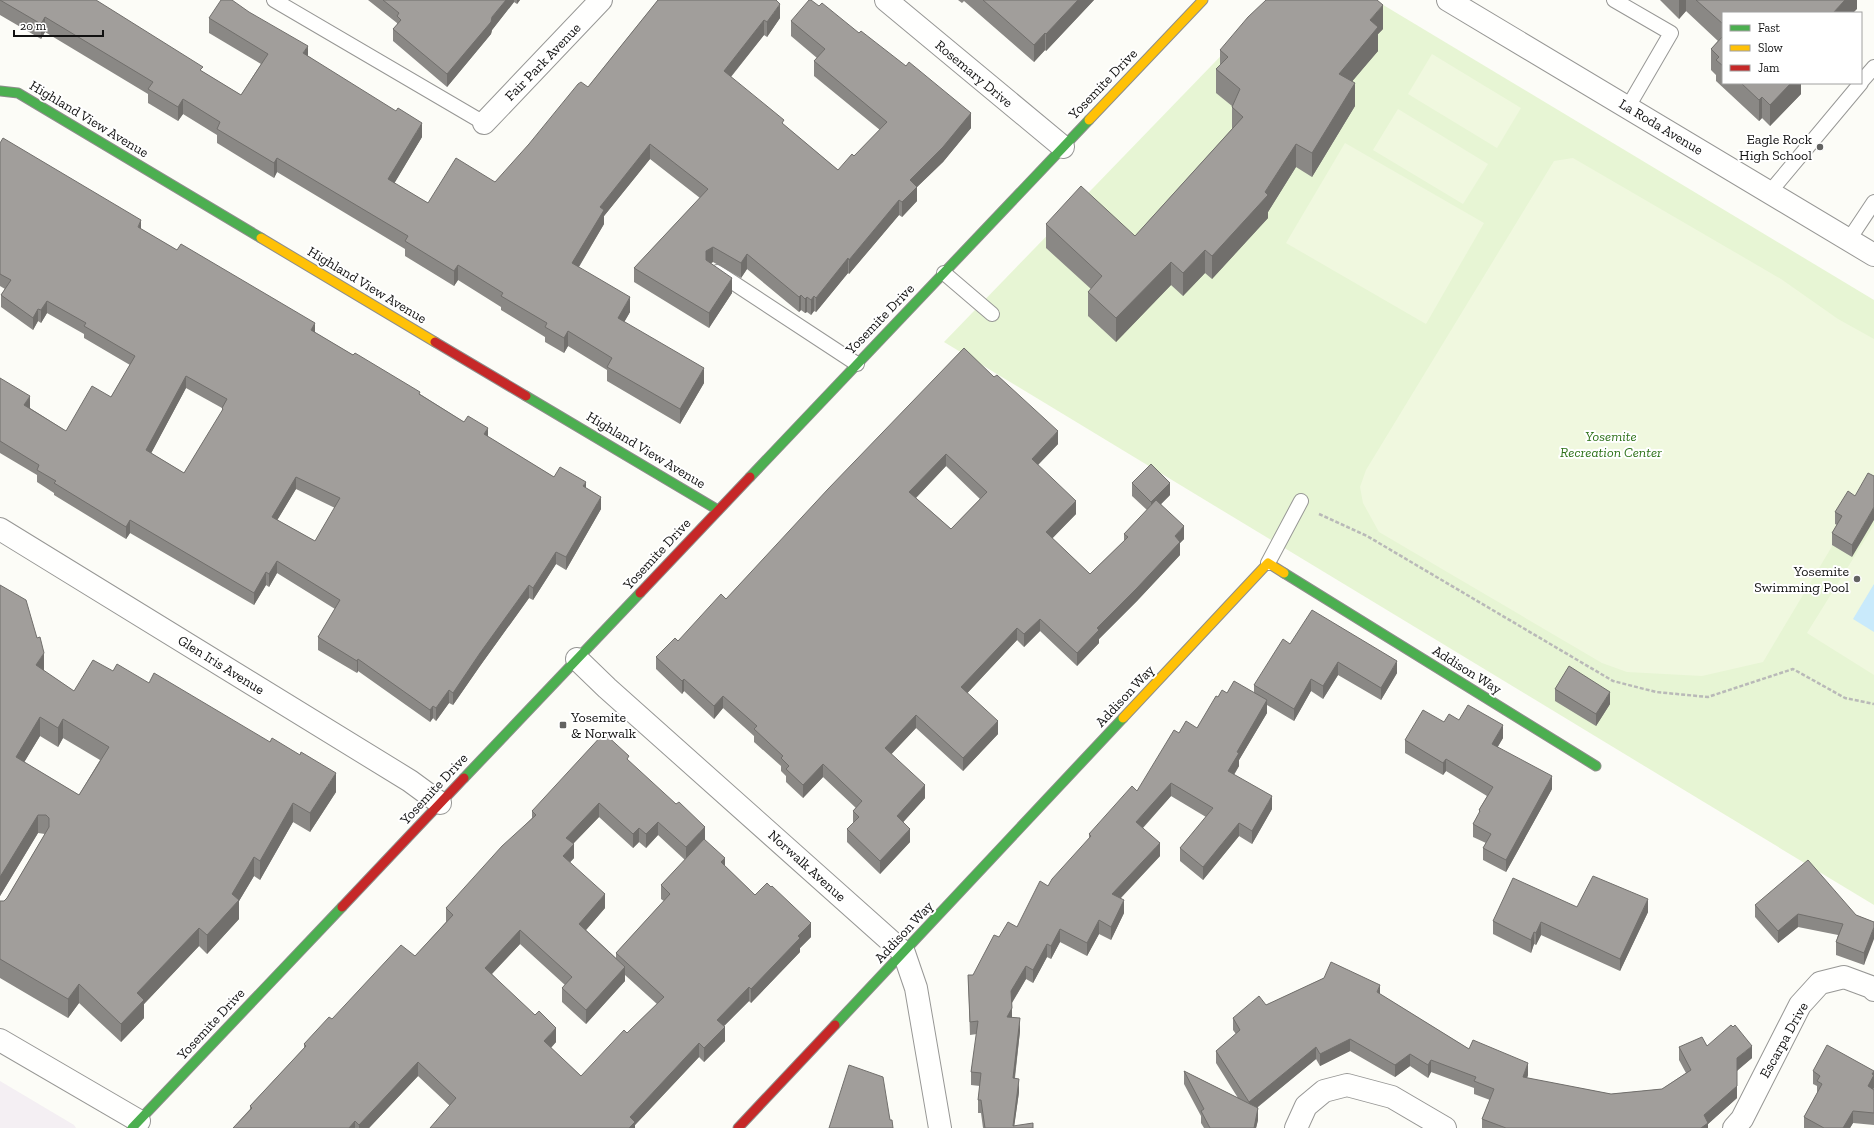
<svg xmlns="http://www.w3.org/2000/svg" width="1874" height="1128" viewBox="0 0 1874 1128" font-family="'Zilla Slab',serif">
	<rect width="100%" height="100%" fill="#fcfcf7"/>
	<path fill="#f4eff3" d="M0 1081 74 1125 76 1128H0Z"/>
	<path fill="#e7f5d4" d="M1275 0H1375L1874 300V905L944 342Z"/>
	<path fill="#f0f8df" d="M1432 54 1521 108 1497 148 1408 94Z
		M1398 109 1488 164 1463 204 1373 150Z
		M1345 143 1484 223 1426 324 1286 243Z
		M1573 158 1781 279 1838 319 1874 339V476L1763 662 1702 676 1627 672 1602 663 1379 532 1363 503 1360 487 1366 470 1554 161Z
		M1874 525V675L1807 633Z"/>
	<path fill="#c9eafb" d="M1874 584V632L1853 619Z"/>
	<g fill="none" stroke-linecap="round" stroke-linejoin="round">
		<g stroke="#979795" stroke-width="16">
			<path id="lane" d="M274 0 484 123
				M1614 0 1671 33 1628 107
				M1861 82 1874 67
				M1769 193 1861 83
				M1848 241 1874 202
				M717 272 857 364
				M944 273 992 314
				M1268 563 1301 501"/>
		</g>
		<g stroke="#979795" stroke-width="24">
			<path id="street" d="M886 0 1063 147
				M1448 0 1874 255
				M484 123 601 0
				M0 529 410 781 440 803
				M577 659 607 688 904 953 916 988 940 1128
				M0 1040 139 1121
				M1296 1128 1306 1106 1324 1091 1347 1085 1392 1097 1445 1128
				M1734 1128 1742 1119 1800 1005 1820 983 1844 977 1871 987 1874 990"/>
		</g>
		<g stroke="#8d8d8b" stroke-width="11">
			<path id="fast" d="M0 91 18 93 261 238
				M526 396 718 510
				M750 477 1089 120
				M1284 573 1596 766
				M464 778 640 593
				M835 1025 1123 718
				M132 1128 342 907"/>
		</g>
		<g stroke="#8d8d8b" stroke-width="11">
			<path id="slow" d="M1089 120 1203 0
				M261 238 435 342
				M1123 718 1268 563 1284 573"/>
		</g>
		<g stroke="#8d8d8b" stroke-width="11">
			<path id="jam" d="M435 342 526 396
				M640 593 750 477
				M342 907 464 778
				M738 1128 835 1025"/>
		</g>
		<path stroke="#b9b9b8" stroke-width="2.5" stroke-dasharray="4 2" stroke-linecap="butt" d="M1319 514 1367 536 1613 681 1656 692 1708 697 1793 669 1845 698 1874 704"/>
		<use href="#lane" stroke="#fffffe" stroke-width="14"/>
		<use href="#street" stroke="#fffffe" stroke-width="22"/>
		<use href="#fast" stroke="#4caf50" stroke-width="9"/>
		<use href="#slow" stroke="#ffc107" stroke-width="9"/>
		<use href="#jam" stroke="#c62828" stroke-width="9"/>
	</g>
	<path fill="#8a8885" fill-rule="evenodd" d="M0 0 203 72 241 95 261 64 209 33V18L308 56 422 137 394 183 428 203 495 182 588 87 658 0 780 18 767 37 764 35 731 77 784 125 838 170 854 156 880 130 814 76V61L817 58 791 36V21L971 128 943 162 917 187V201L902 217 899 215 849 274 848 273 816 312 814 311 811 315 807 312 805 313 801 310 799 312 747 269 741 278 713 262 711 263 732 293 709 328 634 282V268L700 198 650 159 604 216V224L579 267 630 312 624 322 704 383 680 424 607 381V370L568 346 564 353 545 342V337L501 310V307L458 280 454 286 405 256V249L277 172 274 178 217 143V135L183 114 178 121 148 103V94L45 32 41 39 0 15Z
		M368 0H520L517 4 514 2 492 30 491 34 447 87 393 41V29L397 25V23Z
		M958 0H1094L1046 51 1045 50 1034 62 964 1 962 3Z
		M1660 0H1857V9L1723 13V83H1801V94L1770 126 1762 118 1759 121 1716 81V75L1711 70V49L1718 41 1686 11 1679 19Z
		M1383 29 1378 34V51L1352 81 1355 106 1312 177 1296 167 1268 212V218L1212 279 1205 273 1183 296 1171 285 1116 342 1088 316V292L1091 289 1046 248V224L1135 236 1232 129V106L1216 93V69L1220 66V50Z
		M0 143 141 229 353 355 420 394 464 422 554 477 586 488 601 509 566 570 556 564 533 600 529 598 480 666 453 705 449 703 436 721 433 718 430 722 358 671 357 673 318 650V637L335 609 277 573 269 587 266 585 254 605 130 533 126 539 54 495V493L37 482V475L0 453V378L30 408 66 431 111 397 130 365 84 338V334L47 313 41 323 38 321 33 330 1 307V295L5 289 0 286ZM186 388 222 408V412L184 473 151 453ZM296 489 335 508 315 541 277 520Z
		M964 348 1058 444 1038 465 1076 514 1052 538 1090 574 1124 541V534L1147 510 1132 496V483L1170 495 1161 504 1184 539 1180 543V555L1137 601 1099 639V643L1077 666 1040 631 1024 647 1017 640 967 693 998 734 963 771 916 728 891 754 925 798 903 822 910 842 880 874 847 842V829L853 823V811L856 808 823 777 803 798 786 782V776L781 771V766L754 742V736L723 708 714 719 684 691 682 694 656 669V657L678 641 726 599ZM946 466 980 499 951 529 916 498Z
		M1855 496 1852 557 1832 545V533L1837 525 1835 524V512Z
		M0 585 44 671 74 691 113 671 336 792 310 832 293 822 260 880 254 876 239 901V919L207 954 199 946 144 1004V1018L121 1042 79 1003 68 1018 0 978V901H4L7 898 45 834 38 833 0 896ZM40 736 58 747 63 738 100 760 79 795 24 762Z
		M1290 644 1397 673 1381 700 1338 675 1323 699 1311 691 1294 721 1267 705V713L1239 760V766L1234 775 1272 809 1252 844 1239 836 1203 880 1180 861V848L1206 817 1171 796 1143 828 1160 856 1121 898 1124 913 1111 940 1099 934 1087 956 1060 942 1051 959 1047 957 1033 983 1026 979 1012 1003V1017L1020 1031 1015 1078 1019 1092 1014 1126 1033 1128H983L981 1113H978V1100L980 1086 971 1085V1072L977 1034 970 1035 968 975H973L999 937 1017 927 1048 886 1089 839V834L1137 791 1179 733 1197 728 1218 697 1227 693H1254V685Z
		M1555 689 1610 704 1596 726 1555 701Z
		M1459 720 1503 738 1497 747 1552 789 1506 872 1483 860V848L1486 843 1473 837V824L1479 814V810L1487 796 1446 771 1443 775 1405 753V740L1444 722Z
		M629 761 705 840 725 866 755 895 811 937 800 948V952L751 1003 749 1001 724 1026 725 1041 704 1062 699 1057 635 1125V1128L450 1106 418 1076 369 1128H233L250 1109V1106L304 1048V1044L332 1019 415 956 446 922V908L532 818V811ZM599 817 633 848 639 842 646 848 658 835 685 860 661 885V899L664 901 616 953V958L586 930 605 908 570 862 574 858 573 844ZM520 944 565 985 562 988V1002L586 1024 625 981V975L657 1004 627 1033 581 1076 551 1048 556 1042 492 974Z
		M1755 905 1856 915 1874 922 1864 965 1836 955V942L1838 935 1798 927 1778 943 1755 917Z
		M1577 907 1648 912 1620 971 1541 935 1536 945 1534 944 1531 953 1493 934V921Z
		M1324 978 1380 994 1469 1049 1528 1075 1527 1078 1611 1094 1662 1089 1686 1073 1679 1060V1047L1707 1046 1752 1058 1737 1070V1098L1708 1124V1128H1482V1119L1490 1100 1474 1094V1088L1431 1072 1428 1078 1410 1066 1395 1077 1350 1051 1320 1066 1316 1059 1258 1107V1120L1256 1128H1204L1201 1123V1116L1184 1084V1071L1238 1098 1216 1063V1051L1236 1034 1233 1030V1018L1266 1005Z
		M1813 1071 1874 1075V1088L1873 1089 1874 1090V1125L1853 1123 1850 1128H1804V1117L1817 1093V1086L1813 1084Z"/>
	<path fill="#716f6c" d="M506 0H514V2L492 30 491 34 447 87V74Z
		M517 0H520L517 4Z
		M1078 0H1094L1046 51V34Z
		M1679 0H1686V11L1679 19Z
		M1845 0H1857V9L1853 13H1833Z
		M780 4V18L767 37V22Z
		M1383 5V29L1378 34V51L1339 97V74L1370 20Z
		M45 17V32L41 39V24Z
		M764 20V35L724 85V71Z
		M1045 33V50L1034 62V45Z
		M308 46V61L303 53Z
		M1355 83V106L1312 177V153Z
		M1791 83H1801V94L1770 126V105Z
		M1762 97V118L1759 121V100Z
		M183 99V114L178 121V107Z
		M971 113V128L943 162 917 187V201L902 217V202L910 180Z
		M422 123V137L388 194V179Z
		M650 144V159L604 216V224L572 278V263L600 207Z
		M1296 144V167L1268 212V218L1212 279V256L1265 192Z
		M277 158V172L274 178V163Z
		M899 200V215L849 274V260Z
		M141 220V232L138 227Z
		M713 247V262L706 266V251Z
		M1205 250V273L1183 296V273Z
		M747 254V269L741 278V263Z
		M848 258V273L816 312V298Z
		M1171 262V285L1116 342V318Z
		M458 265V280L454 286V271Z
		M732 278V293L709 328V313Z
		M801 295V310L799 312V297Z
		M814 296V311L811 315V300Z
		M630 297V312L618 333V318Z
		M807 297V312L805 313V299Z
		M47 301V313L41 323V310Z
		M38 309V321L33 330V318Z
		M315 323V335L311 330Z
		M568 331V346L564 353V338Z
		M704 368V383L680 424V409Z
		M186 376V388L146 463V450Z
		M30 396V409L24 405Z
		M488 428V441L484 434Z
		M1058 431V444L1032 471V459Z
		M946 454V466L909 505V492Z
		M296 477V489L272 529V517Z
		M586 482V494L583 486Z
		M1170 483V495L1151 514V502Z
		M601 497V509L566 570V557Z
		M1076 501V514L1046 545V532Z
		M1874 507V520L1852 557V545Z
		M130 520V533L126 539V527Z
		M1184 526V539L1180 543V555L1137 601 1099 639V643L1077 666V653L1097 628 1175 536Z
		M556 552V564L533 600V588Z
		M277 561V573L269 587V574Z
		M266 572V585L254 605V593Z
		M529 585V598L480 666 453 705V693L480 653Z
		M1040 619V631L1024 647V634Z
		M1017 628V640L961 700V687Z
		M44 653V672L36 665Z
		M358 659V671L357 673V661Z
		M1397 661V673L1381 700V688Z
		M1338 662V675L1323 699V686Z
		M684 679V691L682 694V681Z
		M1311 679V691L1294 721V709Z
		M449 690V703L436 721V708Z
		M1610 692V704L1596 726V714Z
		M723 696V708L714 719V706Z
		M1267 700V713L1239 760V766L1228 784V771L1237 752Z
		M433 706V718L430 722V710Z
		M916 715V728L885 761V748Z
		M40 717V736L16 776V757Z
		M63 719V738L58 747V728Z
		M998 721V734L963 771V758Z
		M1503 725V738L1492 757V744Z
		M1446 759V771L1443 775V763Z
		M823 764V777L803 798V785Z
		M336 773V792L310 832V813Z
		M1552 776V789L1506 872V860Z
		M1171 783V796L1136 835V822Z
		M925 785V798L897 829V816Z
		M1272 796V809L1252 844V831Z
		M293 803V822L260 880V861Z
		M599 803V817L566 851V838Z
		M38 815V833L0 896V877Z
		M658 822V835L646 848V834Z
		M1239 823V836L1203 880V867Z
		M705 827V841L686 861V847Z
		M639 828V842L633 848V834Z
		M910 829V842L880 874V861Z
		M1160 843V856L1112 907V894Z
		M574 844V858L563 870V856Z
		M254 857V876L239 901V919L207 954V935Z
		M725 858V872L721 862Z
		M605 894V908L579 938V924Z
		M1648 899V912L1620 971V959Z
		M1124 900V913L1111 940V927Z
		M1798 914V927L1778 943V931Z
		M1099 920V934L1087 956V943Z
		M1541 922V935L1536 945V933Z
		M811 923V937L800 948V952L751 1003V989L798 936Z
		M1874 927V939L1864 965V953Z
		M199 928V946L144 1004V1018L121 1042V1024L137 993Z
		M1060 929V942L1051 959V946Z
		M520 930V944L485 981V968Z
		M1534 932V944L1531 953V940Z
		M1047 944V957L1033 983V970Z
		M1026 966V979L1011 1004V991Z
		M625 967V981L586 1024V1010Z
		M79 984V1003L68 1018V999Z
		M1380 985V997L1377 992Z
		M749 987V1001L717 1033V1020Z
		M1012 1008V1021L1007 1017Z
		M1020 1018V1031L1013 1091V1078Z
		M725 1027V1041L704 1062V1048Z
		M556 1028V1042L544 1055V1041Z
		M1350 1039V1051L1320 1066V1054Z
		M699 1043V1057L635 1125V1128H629L630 1117Z
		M1752 1046V1058L1737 1071V1058Z
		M1316 1047V1059L1249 1114V1102Z
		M1410 1054V1066L1395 1077V1065Z
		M1431 1060V1072L1428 1078V1065Z
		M418 1062V1076L369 1128H359V1125Z
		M1528 1063V1075L1523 1089V1077Z
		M1874 1071V1088L1868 1099V1086L1872 1074Z
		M1019 1079V1092L1014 1128H1013Z
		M1737 1086V1098L1708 1124V1128H1701L1704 1115Z
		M1258 1108V1120L1256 1128H1254Z
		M1853 1111V1123L1850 1128H1843Z
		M355 1121V1128H349Z"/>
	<path fill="#a19e9b" stroke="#716f6c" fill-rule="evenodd" d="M0 0H96L203 67 200 70 241 95 268 54 209 18 221 0H232L249 12 308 46 303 53 396 111 398 108 422 123 388 179 428 203 456 158 495 182 529 144 578 84 581 82 588 87 658 0H776L780 4 767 22 764 20 724 71 784 120 782 123 838 170 852 154 854 156 887 122 814 61 825 49 791 21 809 0H811L819 6 822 3 859 33 861 31 906 66 909 62 971 113 943 147 910 180 917 187 902 202 899 200 849 260 848 258 816 298 814 296 811 300 807 297 805 299 801 295 799 297 747 254 741 263 713 247 706 251V260L732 278 709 313 634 268 708 189 650 144 600 207 604 210 572 263 630 297 618 318 704 368 680 409 607 367 612 358 568 331 564 338 545 327 547 323 501 296 503 293 458 265 454 271 405 241 408 236 277 158 274 163 217 129 220 122 183 99 178 107 148 89 153 82 45 17 41 24Z
		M383 0H506L492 17 491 22 447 74 393 29 401 20 397 16 399 13Z
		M983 0H1078L1046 34 1045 33 1034 45Z
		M1266 0H1377L1383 5 1370 20 1378 27 1339 74 1355 83 1312 153 1296 144 1265 192 1268 195 1212 256 1205 250 1183 273 1171 262 1116 318 1088 292 1102 276 1046 224 1081 186 1135 236 1243 117 1232 107 1240 89 1216 69 1228 57 1220 50 1248 17Z
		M1696 0H1845L1833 13H1723V24Z
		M1723 36V66L1716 60 1719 57 1711 49Z
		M1741 83H1791L1770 105 1762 97 1759 100Z
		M3 138 141 220 138 227 177 250 181 244 315 323 311 330 353 355 355 353 420 392 419 394 464 422 468 416 488 428 484 434 554 477 560 467 586 482 583 486 601 497 566 557 556 552 533 588 529 585 480 653 453 693 449 690 436 708 433 706 430 710 358 659 357 661 318 637 340 600 277 561 269 574 266 572 254 593 130 520 126 527 54 483 56 481 37 470 39 465 0 441V378L30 396 24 405 66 431 92 386 111 397 135 356 84 326 86 323 47 301 41 310 38 309 33 318 1 295 11 280 0 274V143ZM186 376 227 399 222 408 223 409 184 473 146 450ZM296 477 340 498 315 541 272 517Z
		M964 348 994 377 997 375 1058 431 1032 459 1076 501 1046 532 1090 574 1128 537 1124 534 1156 500 1184 526 1175 536 1180 542 1137 588 1097 628 1099 630 1077 653 1040 619 1024 634 1017 628 961 687 998 721 963 758 916 715 885 748 925 785 897 816 910 829 880 861 847 829 859 817 853 811 862 801 823 764 803 785 786 769 789 766 781 758 783 756 754 729 757 726 723 696 714 706 684 679 682 681 656 657 675 638 678 641 721 594 726 599 828 489ZM946 454 987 492 951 529 909 492Z
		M1151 464 1170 483 1151 502 1132 483Z
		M1868 473 1874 476V507L1852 545 1832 533 1842 516 1835 512 1848 491 1855 496Z
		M0 585 26 600 37 638 40 637 44 653 36 665 74 691 93 660 113 671 117 664 149 683 154 673 270 742 272 738 300 755 301 752 336 773 310 813 293 803 260 861 254 857 232 894 239 900 207 935 199 928 137 993 144 1000 121 1024 79 984 68 999 0 959V901H4L7 898 49 827V818L46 815H38L0 877ZM40 717 58 728 63 719 109 747 79 795 16 757Z
		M1312 610 1397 661 1381 688 1338 662 1323 686 1311 679 1294 709 1254 685 1283 639 1290 644Z
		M1569 666 1610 692 1596 714 1555 689Z
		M1234 681 1267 700 1237 752 1239 753 1228 771 1272 796 1252 831 1239 823 1203 867 1180 848 1213 808 1171 783 1136 822 1160 843 1112 894 1124 900 1111 927 1099 920 1087 943 1060 929 1051 946 1047 944 1033 970 1026 966 1011 991 1012 1008 1007 1017 1020 1018 1013 1078 1019 1079 1013 1126 1033 1123V1128H985L981 1100H978L981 1073 971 1072 978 1021 970 1022 968 975H973L994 935 999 937 1008 922 1017 927 1040 881 1048 886 1052 879 1091 836 1089 834 1132 786 1137 791 1174 730 1179 733 1186 721 1197 728 1216 696 1218 697 1222 690 1227 693Z
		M1468 705 1503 725 1492 744 1552 776 1506 860 1483 848 1491 834 1473 824 1480 811 1479 810 1493 787 1446 759 1443 763 1405 740 1423 710 1444 722 1449 714 1459 720Z
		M604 733 629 756 627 759 676 804 679 802 705 827 686 847 658 822 646 834 639 828 633 834 599 803 566 838 574 844 563 856 605 894 579 924 625 967 586 1010 562 988 572 977 520 930 485 968 535 1015 539 1011 556 1028 544 1041 581 1076 624 1030 627 1033 664 997 616 953 670 894 661 885 704 839 725 858 721 862 755 895 767 883 771 887 772 886 811 923 798 936 800 938 751 989 749 987 717 1020 725 1027 704 1048 699 1043 630 1117 635 1122 629 1128H430L456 1098 418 1062 359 1125 355 1121 349 1128H233L252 1108 250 1106 306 1046 304 1044 329 1017 332 1019 401 945 415 956 453 915 446 908 502 846 536 815 532 811Z
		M1808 860 1856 915 1874 922V927L1864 953 1836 942 1843 924 1798 914 1778 931 1755 905Z
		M1593 876 1648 899 1620 959 1541 922 1536 933 1534 932 1531 940 1493 921 1513 878 1577 907Z
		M1331 962 1380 985 1377 992 1469 1049 1473 1040 1528 1063 1523 1077 1611 1094 1662 1089 1691 1070 1679 1047 1702 1037 1707 1046 1731 1025 1733 1027 1735 1025 1752 1046 1737 1058V1086L1704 1115 1708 1123 1701 1128H1506L1482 1119 1494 1089 1474 1081 1476 1077 1431 1060 1428 1065 1410 1054 1395 1065 1350 1039 1320 1054 1316 1047 1249 1102 1216 1051 1240 1030 1233 1018 1259 996 1266 1005 1324 978Z
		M1827 1045 1874 1071 1872 1074 1874 1075 1868 1086 1874 1090V1113L1853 1111 1843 1128H1824L1804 1117 1822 1084 1817 1081 1820 1076 1813 1071Z
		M849 1065 883 1077 890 1120H892L893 1128H829Z
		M1184 1071 1258 1108 1254 1128H1210L1201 1111 1204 1109Z"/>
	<g fill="#636362" stroke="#fff" stroke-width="1.5">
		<circle cx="1820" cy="147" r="4"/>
		<circle cx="1857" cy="579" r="4"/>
		<rect x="559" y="721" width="8" height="8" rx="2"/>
	</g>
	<g text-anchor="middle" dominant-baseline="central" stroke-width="4" stroke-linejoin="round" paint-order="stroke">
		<g font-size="14" fill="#111" stroke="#fff">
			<text transform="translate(543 62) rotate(-46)">Fair Park Avenue</text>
			<text transform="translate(974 74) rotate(40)">Rosemary Drive</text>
			<text transform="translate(1103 84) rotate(-46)">Yosemite Drive</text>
			<text transform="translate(89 119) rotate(31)">Highland View Avenue</text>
			<text transform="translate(1661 127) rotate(31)">La Roda Avenue</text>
			<text transform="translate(367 285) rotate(31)">Highland View Avenue</text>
			<text transform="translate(880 319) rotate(-46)">Yosemite Drive</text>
			<text transform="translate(646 450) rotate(31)">Highland View Avenue</text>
			<text transform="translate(657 554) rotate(-47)">Yosemite Drive</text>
			<text transform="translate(221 665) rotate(32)">Glen Iris Avenue</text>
			<text transform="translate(1467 670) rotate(32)">Addison Way</text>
			<text transform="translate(1125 696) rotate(-47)">Addison Way</text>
			<text transform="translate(434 789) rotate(-47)">Yosemite Drive</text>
			<text transform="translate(807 866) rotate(42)">Norwalk Avenue</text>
			<text transform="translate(904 932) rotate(-47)">Addison Way</text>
			<text transform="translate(211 1024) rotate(-47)">Yosemite Drive</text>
			<text transform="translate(1784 1040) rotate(-61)">Escarpa Drive</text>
		</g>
		<g font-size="14" fill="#111" stroke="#fff" text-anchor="end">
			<text x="1812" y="139">Eagle Rock<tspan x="1812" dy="16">High School</tspan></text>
			<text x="1849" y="571">Yosemite<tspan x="1849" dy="16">Swimming Pool</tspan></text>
			<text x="571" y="717" text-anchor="start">Yosemite<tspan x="571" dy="16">&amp; Norwalk</tspan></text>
		</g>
		<g font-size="14" font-style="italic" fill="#2c7118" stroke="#fff">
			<text x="1611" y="436">Yosemite<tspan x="1611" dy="16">Recreation Center</tspan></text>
		</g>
	</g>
	<rect x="1722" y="12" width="140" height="72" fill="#ffffff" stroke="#a0a0a0"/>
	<rect x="1730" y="25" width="20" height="6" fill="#4caf50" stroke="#a0a0a0"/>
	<text x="1758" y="32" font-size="12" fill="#111111">Fast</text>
	<rect x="1730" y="45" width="20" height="6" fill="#ffc107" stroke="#a0a0a0"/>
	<text x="1758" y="52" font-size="12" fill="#111111">Slow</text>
	<rect x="1730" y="65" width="20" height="6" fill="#c62828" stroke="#a0a0a0"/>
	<text x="1758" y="72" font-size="12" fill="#111111">Jam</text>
	<path d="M14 30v6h89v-6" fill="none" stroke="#111111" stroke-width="2"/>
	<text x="20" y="30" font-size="12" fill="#111111" stroke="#ffffff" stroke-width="3" paint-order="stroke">20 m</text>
</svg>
